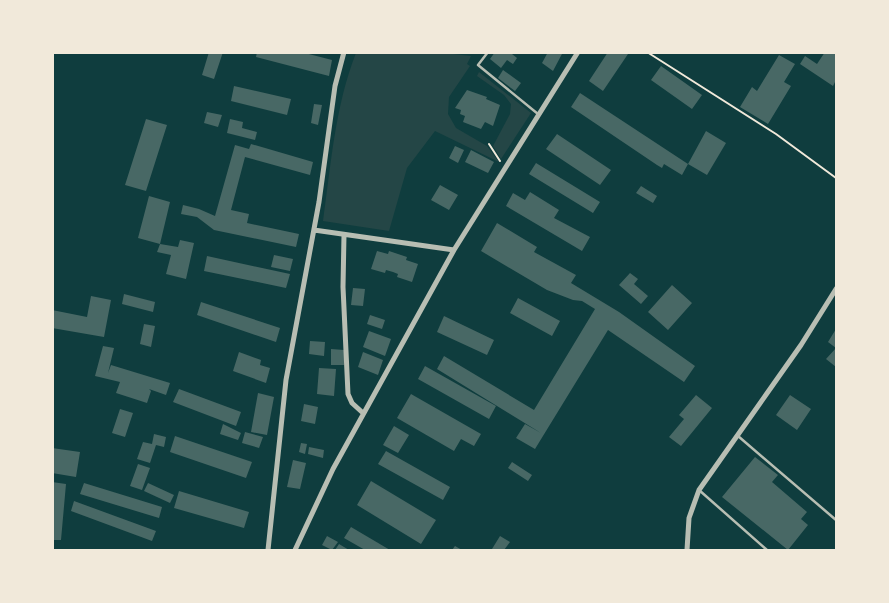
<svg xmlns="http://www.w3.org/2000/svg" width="889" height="603" font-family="Helvetica,sans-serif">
<rect width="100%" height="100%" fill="#0f3d3e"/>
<path fill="#244646" d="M436,52L471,56L467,64L470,66L449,97L448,114L456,128L487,146L499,162L435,131L407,168L389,231L323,221C331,165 335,106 356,53Z
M479,72L531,113L501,159L493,146L510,114L511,104L504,95L477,76Z"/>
<path fill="#486865" d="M209,52H223L214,79L202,75Z
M257,52H301L332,60L329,76L256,57Z
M495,52H513L512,54L517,58L513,64L507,60L501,68L490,59Z
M548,52H563L553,71L542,63Z
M608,52L628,54L603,91L589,81Z
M825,52H836V80L833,86L800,64L805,56L817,64Z
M779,55L795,64L784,82L791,86L768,124L740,107L752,87L757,91Z
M661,66L702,95L692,109L651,80Z
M503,70L521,83L515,91L498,78Z
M234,86L291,99L287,115L231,101Z
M467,90L487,97L486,99L500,105L493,126L485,122L481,129L463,122L465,116L460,114L461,110L455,108Z
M580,93L688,164L682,175L664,164L662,168L657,165L571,107Z
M314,104L322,105L318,125L311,123Z
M207,112L222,115L218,127L204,123Z
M146,119L167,125L146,191L125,185Z
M230,119L243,122L242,128L257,132L255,140L227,133Z
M706,131L726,143L707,175L688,164Z
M557,134L611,170L600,185L546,149Z
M251,144L313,162L310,175L245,157L231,210L249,214L247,223L299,234L296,247L214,230L197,217L181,214L183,205L199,209L215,216L235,145L249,149Z
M455,146L464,150L458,163L449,158Z
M471,150L494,162L488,173L465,162Z
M536,163L600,202L593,213L529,174Z
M440,185L458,195L449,210L431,200Z
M641,186L657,196L653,203L636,193Z
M530,192L559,210L554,218L590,237L582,251L506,206L513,193L525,200Z
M149,196L170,202L160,244L138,238Z
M497,223L537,247L534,252L576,275L571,283L619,312L695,366L684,382L608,330L535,449L516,438L525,424L541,433L437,369L444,356L534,410L595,309L582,301L573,300L547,290L481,251Z
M180,240L194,243L186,279L166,274L171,255L157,252L160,244L178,247Z
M377,251L388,254L389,251L407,257L406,260L418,264L412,282L397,277L398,274L393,272L386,270L385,273L371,269Z
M274,255L293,259L290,271L271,267Z
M207,256L290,274L286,288L204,271Z
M630,273L638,279L634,284L648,296L641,304L619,285Z
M672,285L692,303L668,330L648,312Z
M353,288L365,289L363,306L351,305Z
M124,294L155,302L153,312L122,304Z
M91,296L111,300L104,337L52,328V310L87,317Z
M518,298L560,321L552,336L510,313Z
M201,302L280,328L276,342L197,315Z
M370,315L385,320L382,329L367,324Z
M444,316L494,340L487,355L437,332Z
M144,324L155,326L151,347L140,344Z
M836,329V348L828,342Z
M369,331L391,339L385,356L363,347Z
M310,341L325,342L324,356L309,354Z
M103,346L114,348L108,373L111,365L170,383L166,395L149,389L151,391L147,403L116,393L120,382L95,376Z
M836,348V367L826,359Z
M331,349L344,350V365H331Z
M239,352L261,360L260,365L270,368L266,383L233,371Z
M363,352L383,360L378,375L358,367Z
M425,366L496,406L489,419L418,379Z
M319,368L336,369L334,396L317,394Z
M179,389L241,412L236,426L173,402Z
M258,393L274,397L267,435L251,432Z
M411,394L481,434L474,446L461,439L454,451L397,418Z
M696,395L712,408L681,446L669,437L684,419L679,415Z
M790,395L811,409L797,430L776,415Z
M304,404L318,407L315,424L301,421Z
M120,409L133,413L125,437L112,433Z
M223,424L241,433L238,440L220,434Z
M394,426L409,435L398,453L383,445Z
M245,432L263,437L259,448L242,443Z
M154,434L166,437L164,447L156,445L150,463L137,459L143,442L152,444Z
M175,436L252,462L246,478L170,452Z
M301,443L307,444L305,454L299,452Z
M309,447L324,450L323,458L308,454Z
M52,448L80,452L76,477L52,473Z
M386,451L450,487L443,500L378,464Z
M755,457L778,475L772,482L807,512L801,519L808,525L788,550L722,497Z
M293,460L306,463L300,489L287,487Z
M512,462L532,475L528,481L508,468Z
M138,464L150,468L142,490L130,486Z
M371,481L436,520L421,544L357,505Z
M52,482L66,484L61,540H52Z
M84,483L162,507L159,518L80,494Z
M148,483L174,495L170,503L144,491Z
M179,491L249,512L244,528L174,508Z
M74,501L156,531L152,541L71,511Z
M351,527L390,550H365L344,538Z
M327,536L338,542L332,550L322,545Z
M500,536L510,542L504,550H496L492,549Z
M339,544L349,550H335Z
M455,546L462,550H452Z"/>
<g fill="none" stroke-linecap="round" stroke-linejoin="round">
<path stroke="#f1e9da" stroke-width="2" d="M647,52L776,134L836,178
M489,144L500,161"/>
<path stroke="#b8beb3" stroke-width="2.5" d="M488,52L478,65L538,114
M738,436L836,520
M699,490L767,550"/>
<path stroke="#b8beb3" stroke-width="5" d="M314,230L454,250
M344,235L343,287L348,394L352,403L363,413
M268,550L286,380L319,202L335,86L344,52
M295,550L333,469L454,250L578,52
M687,550L689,518L699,490L801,345L836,289"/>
</g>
<rect width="889" height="603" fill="none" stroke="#f1e9da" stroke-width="108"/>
</svg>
